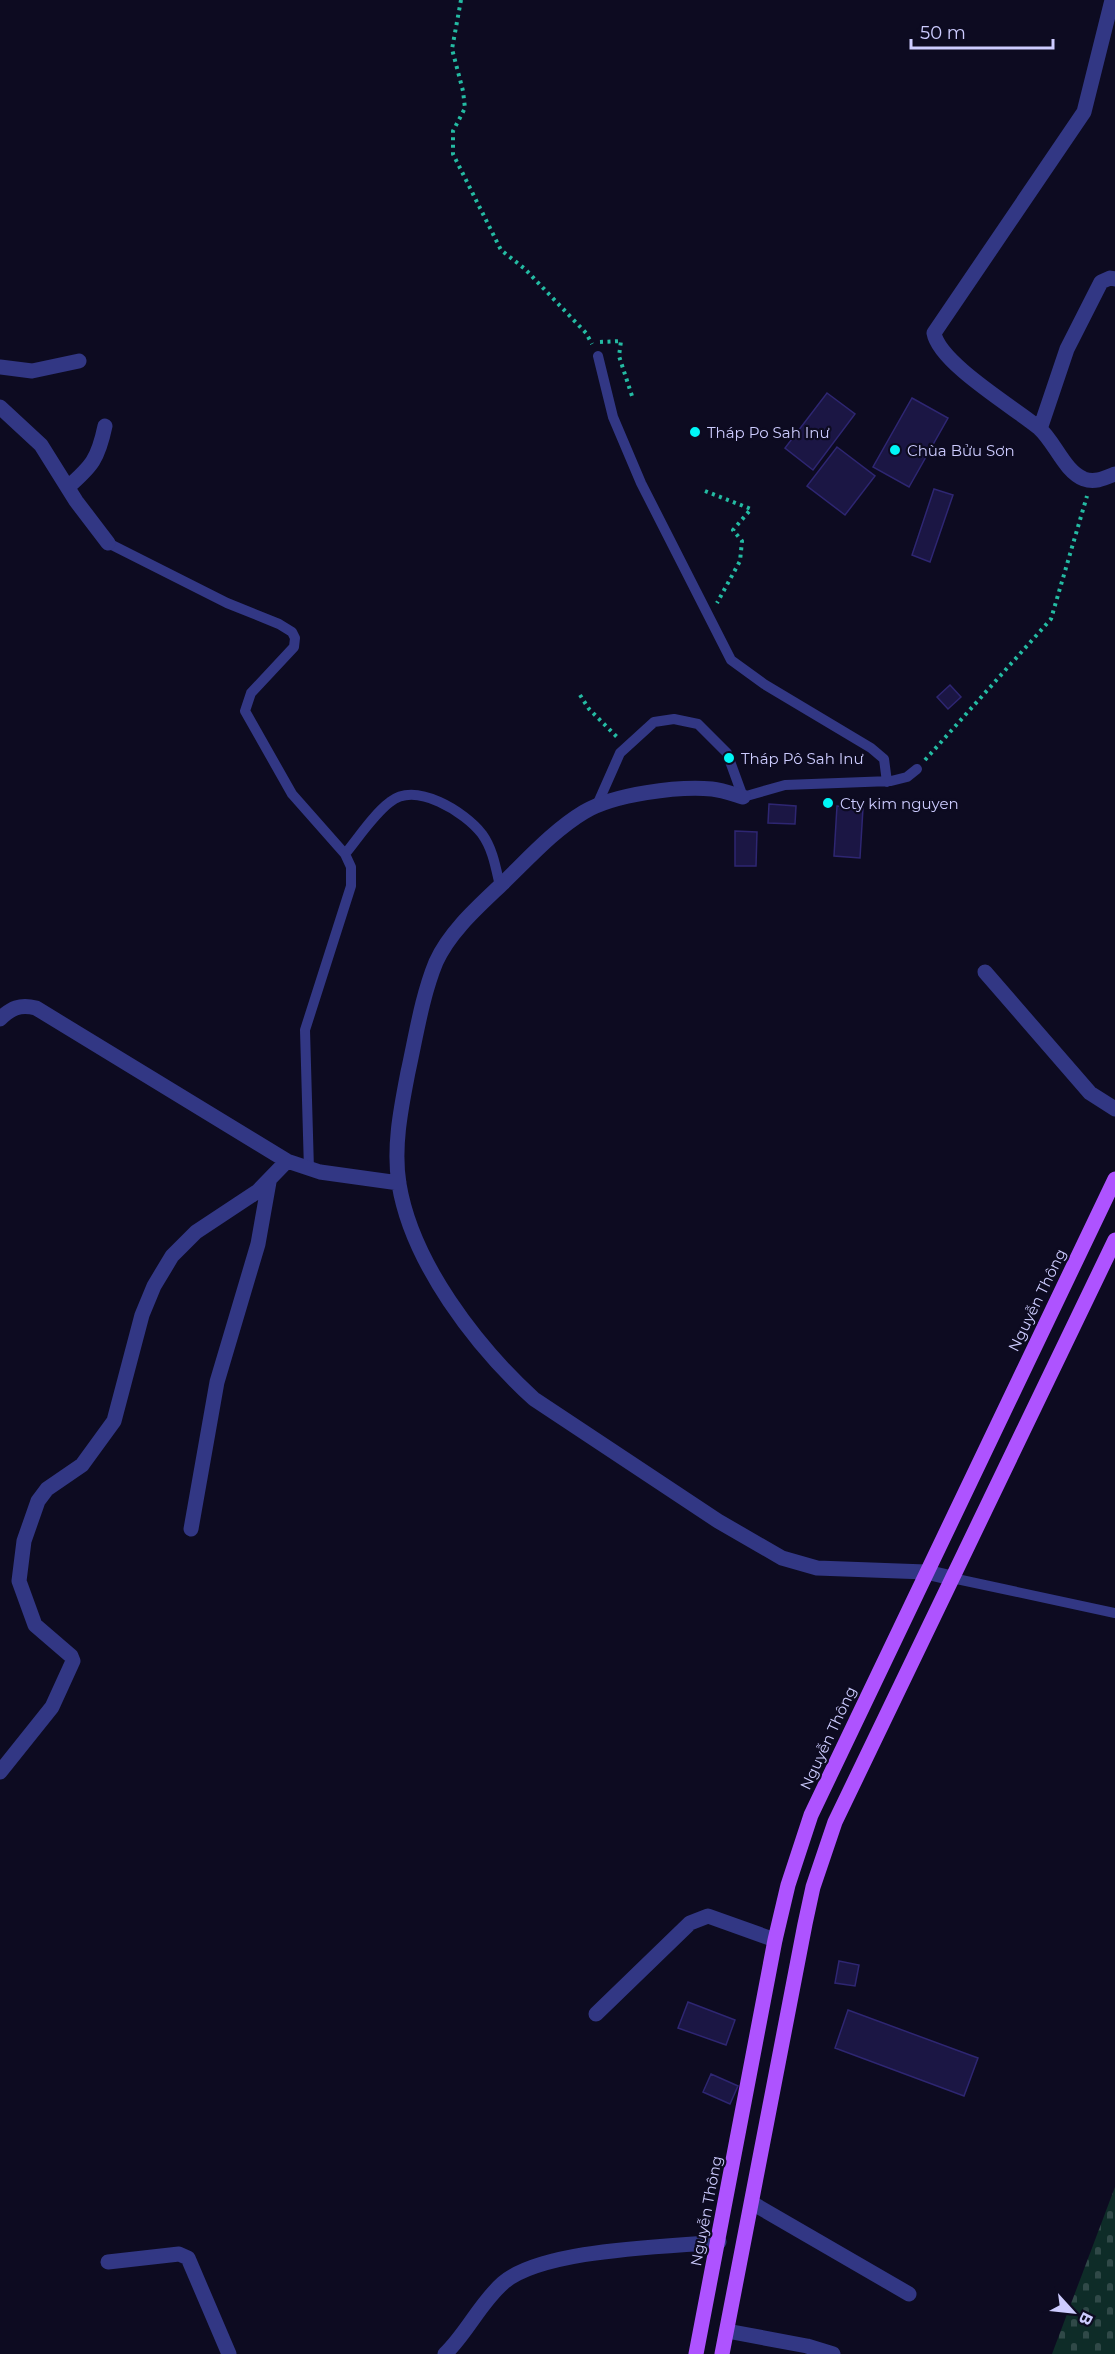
<svg xmlns="http://www.w3.org/2000/svg" width="1115" height="2354" font-family="Montserrat,sans-serif">
<defs>
<pattern id="cemetery-stones" width="16" height="16" patternUnits="userSpaceOnUse" patternTransform="scale(1.5)"><rect width="16" height="16" fill="#0e2c28"/><path d="M2 7V4a2 2 0 0 1 4 0v3zM10 15v-3a2 2 0 0 1 4 0v3z" fill="#304948"/></pattern>
</defs>
<rect width="100%" height="100%" fill="#0d0b21"/>
<path fill="url(#cemetery-stones)" d="M1115,2187V2354H1052Z"/>
<path fill="#1b1644" stroke="#2e2672" stroke-width="1.5" d="M827,393L855,414L813,470L785,448Z
M912,398L948,418L909,487L873,467Z
M837,447L875,476L845,515L807,486Z
M934,489L953,495L930,562L912,555Z
M950,685L961,697L948,709L937,697Z
M769,804L796,806L795,824L768,823Z
M837,806L863,808L860,858L834,856Z
M735,831L757,832L756,866H735Z
M839,1961L859,1965L855,1986L835,1983Z
M688,2002L735,2020L726,2045L678,2028Z
M848,2010L978,2058L964,2096L835,2048Z
M711,2074L738,2086L730,2104L703,2092Z"/>
<g fill="none" stroke-linecap="round" stroke-linejoin="round">
<path stroke="#24bba3" stroke-width="4" stroke-dasharray="3 4.5" stroke-linecap="butt" d="M461,0L452,49L463,91L465,108L453,131V154L501,250L525,269L586,333L592,344
M600,342L621,341L619,356L632,396
M705,491L751,509L733,530L742,541L740,561L717,603
M580,695L589,709L617,737
M925,760L1051,619L1087,496"/>
<path stroke="#323784" stroke-width="10" d="M598,356L613,417L641,483L731,660L764,684L871,748L884,759L887,782
M108,543L227,603L279,624L292,632L295,638L294,647L251,693L245,711L292,794L345,854L351,867V886L305,1030L309,1170
M597,805L620,753L654,722L674,719L698,724L727,753L743,797L785,785L891,781L907,777L917,769
M345,854C359,837 373,815 390,802C416,781 465,812 482,834C493,849 496,869 500,886
M952,1578L1115,1613"/>
<path stroke="#323784" stroke-width="15" d="M1112,0L1084,112L934,333C939,363 1015,408 1039,428C1055,442 1064,471 1084,479C1095,483 1105,478 1115,474
M0,367L32,371L79,361
M0,407L41,445L76,501L108,543
M1040,429L1067,349L1101,282L1110,278L1115,279
M68,487C92,466 98,459 105,426
M743,797C733,794 722,790 712,789C678,786 614,794 584,812C554,830 528,859 503,883C479,906 450,931 436,962C422,996 416,1036 408,1072C401,1108 393,1147 399,1184C412,1263 476,1346 534,1399L718,1521L782,1558L817,1568L926,1572L952,1578
M985,972L1090,1093L1115,1109
M0,1019C11,1008 20,1004 36,1008L287,1161L320,1172L399,1183
M191,1529L217,1382L258,1244L269,1182
M0,1772L52,1707L73,1661L71,1656L35,1625L19,1581L24,1541L38,1501L47,1489L82,1465L114,1421L142,1315L154,1286L172,1256L196,1232L258,1191L287,1161
M596,2014L690,1923L708,1916L775,1940
M752,2203L909,2294
M108,2262L179,2254L188,2258L229,2354
M727,2331L807,2346L833,2354
M445,2354C467,2333 480,2303 503,2283C542,2249 665,2247 719,2242"/>
<path stroke="#ae53ff" stroke-width="15" d="M696,2354L775,1940L788,1885L811,1815L1115,1179
M722,2354L805,1924L813,1887L835,1822L1115,1240"/>
</g>
<g fill="#00f6f7" stroke="#0d0b21" stroke-width="2">
<circle cx="695" cy="432" r="6"/>
<circle cx="895" cy="450" r="6"/>
<circle cx="729" cy="758" r="6"/>
<circle cx="828" cy="803" r="6"/>
</g>
<g text-anchor="middle" dominant-baseline="central" stroke-width="4.5" stroke-linejoin="round" paint-order="stroke">
<g font-size="15" fill="#cdccff" stroke="#0d0b21" text-anchor="start">
<text x="707" y="432">Tháp Po Sah Inư</text>
<text x="907" y="450">Chùa Bửu Sơn</text>
<text x="741" y="758">Tháp Pô Sah Inư</text>
<text x="840" y="803">Cty kim nguyen</text>
</g>
<g font-size="15" fill="#cdccff" stroke="#0d0b21">
<text transform="translate(1037 1300) rotate(-64)">Nguyễn Thông</text>
<text transform="translate(828 1738) rotate(-65)">Nguyễn Thông</text>
<text transform="translate(706 2211) rotate(-79)">Nguyễn Thông</text>
</g>
</g>
<g transform="translate(1073 2312) rotate(117)" stroke="#0d0b21" stroke-width="4.5" paint-order="stroke">
<path d="M0-4.5L10 22L0 15L-10 22Z" fill="#cdccff"/>
<text y="-9" font-size="16" font-weight="bold" text-anchor="middle" fill="#cdccff">B</text>
</g>
<path d="M911 39v9h142v-9" fill="none" stroke="#cdccff" stroke-width="3"/>
<text x="920" y="39" font-size="18" fill="#cdccff" stroke="#0d0b21" stroke-width="4.5" paint-order="stroke">50 m</text>
</svg>
